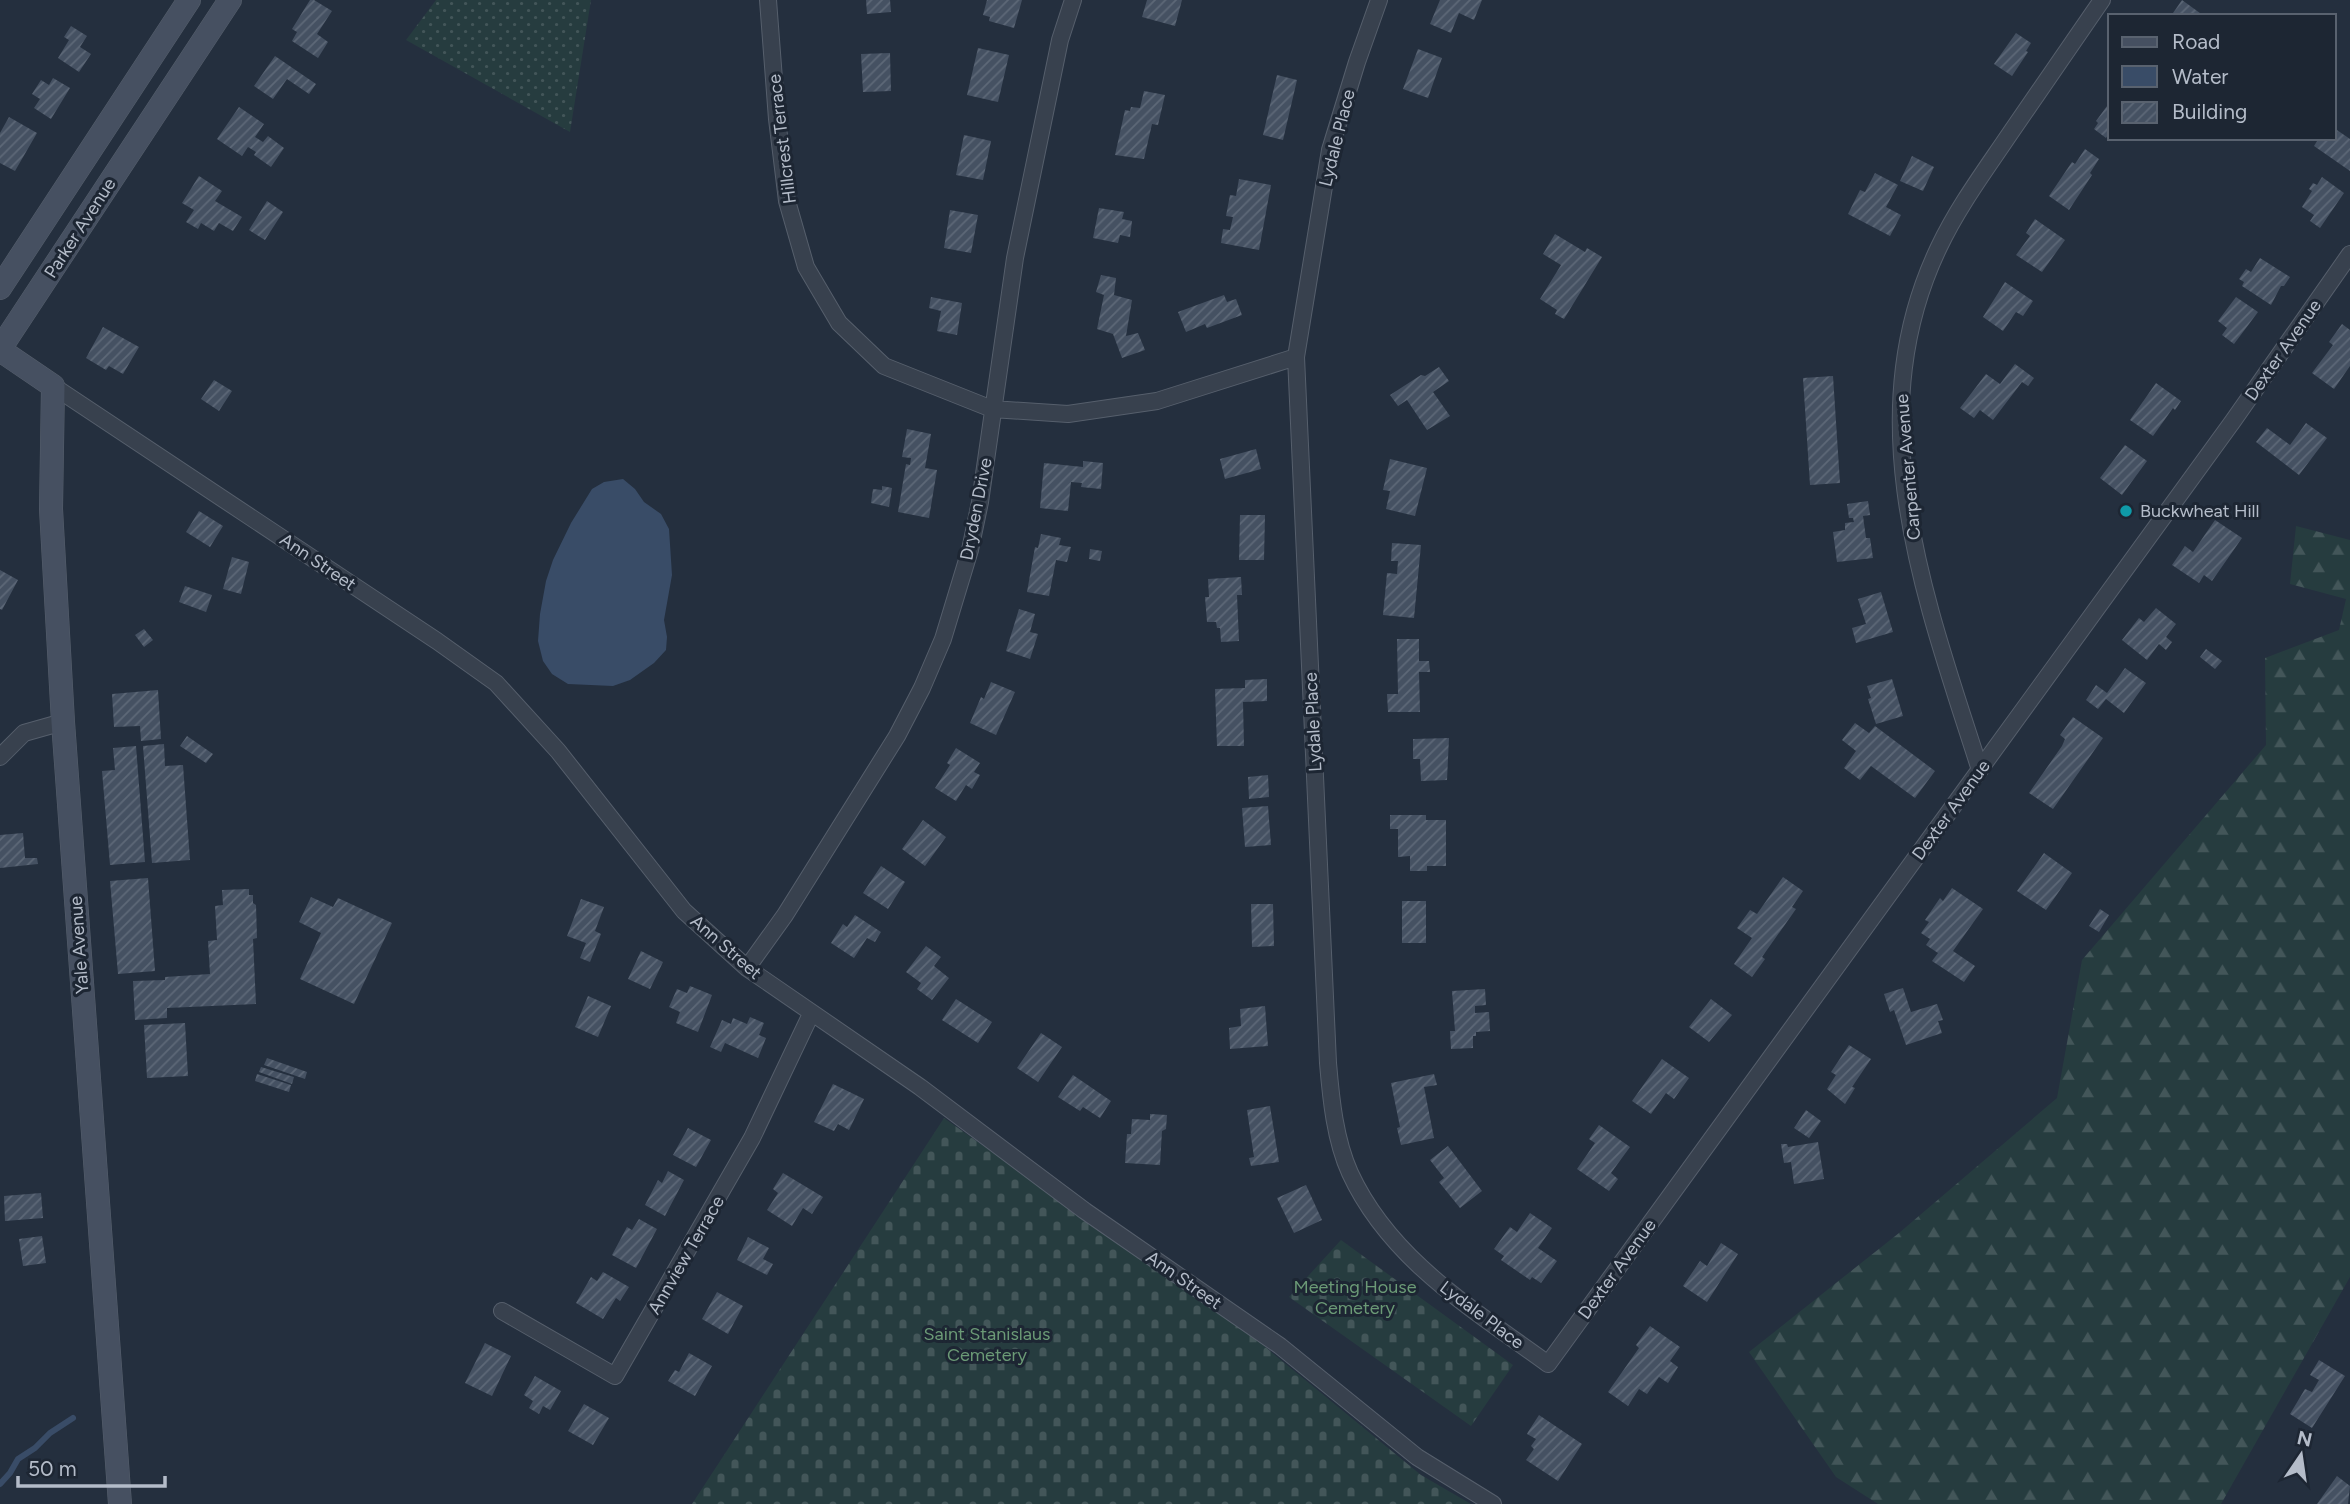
<svg xmlns="http://www.w3.org/2000/svg" width="2350" height="1504" font-family="Figtree,sans-serif">
<defs>
<pattern id="grass-dots" width="8" height="8" patternUnits="userSpaceOnUse" patternTransform="scale(1.75)"><rect width="8" height="8" fill="#263c3f"/><path d="M2 2h.1M6 6h.1" fill="none" stroke="#435659" stroke-width="1.8" stroke-linecap="round"/></pattern>
<pattern id="forest-firs" width="22" height="20" patternUnits="userSpaceOnUse" patternTransform="scale(1.75)"><rect width="22" height="20" fill="#263c3f"/><path d="M5 1l3.5 6h-7zM16 11l3.5 6h-7z" fill="#435659"/></pattern>
<pattern id="cemetery-stones" width="16" height="16" patternUnits="userSpaceOnUse" patternTransform="scale(1.75)"><rect width="16" height="16" fill="#263c3f"/><path d="M2 7V4a2 2 0 0 1 4 0v3zM10 15v-3a2 2 0 0 1 4 0v3z" fill="#435659"/></pattern>
<pattern id="building-hatch" width="6" height="6" patternUnits="userSpaceOnUse" patternTransform="scale(1.75)"><rect width="6" height="6" fill="#455162"/><path d="M-1 1l2-2M0 6l6-6M5 7l2-2" fill="none" stroke="#5d6877"/></pattern>
</defs>
<rect width="100%" height="100%" fill="#242f3e"/>
<path fill="url(#grass-dots)" d="M436,0H591L570,132L406,40Z"/>
<path fill="url(#forest-firs)" d="M2296,526L2350,540V1277L2221,1504H1878L1836,1477L1749,1352L1899,1233L2057,1098L2082,960L2266,745L2265,658L2339,630L2346,599L2290,584Z"/>
<path fill="url(#cemetery-stones)" d="M944,1118L1253,1337L1421,1475L1471,1504H692Z
M1341,1240L1513,1365L1471,1426L1289,1297Z"/>
<path fill="#394c67" d="M623,479L635,489L644,502L661,514L669,529L672,575L664,620L667,637L666,650L654,663L630,680L613,686L568,684L552,674L543,661L538,641L540,614L546,581L553,560L571,523L592,489L604,482Z"/>
<g fill="none" stroke-linecap="round" stroke-linejoin="round">
<path stroke="#394c67" stroke-width="6" d="M0,1484L10,1473L18,1459L35,1448L50,1433L73,1418"/>
</g>
<path fill="url(#building-hatch)" d="M310,0H314L332,11L317,34L328,42L318,58L292,41L297,32L292,29Z
M866,0H890L891,12L867,14Z
M987,0H1022L1014,28L989,21L990,17L983,15Z
M1147,0H1182L1175,26L1142,17Z
M1440,0H1482L1474,20L1459,13L1451,33L1430,24Z
M2182,0L2204,16H2171Z
M71,26L87,36L80,47L91,54L79,72L58,58L69,40L64,37Z
M2016,33L2031,43L2026,51L2028,52L2012,76L1994,64Z
M978,48L1009,55L998,102L967,95Z
M1418,49L1442,58L1428,98L1403,89Z
M890,53L891,91L863,92L861,54Z
M275,56L316,84L309,94L287,79L273,99L254,86Z
M1277,75L1297,80L1283,140L1263,135Z
M53,78L70,88L51,119L34,108L40,99L32,94L41,80L49,85Z
M1144,91L1165,95L1158,125L1152,124L1144,159L1115,155L1125,110L1130,111L1131,107L1140,108Z
M2110,102V132L2106,138L2094,129L2098,123L2096,121Z
M239,107L264,124L255,137L263,142L268,136L284,148L271,167L254,155L256,152L248,147L242,156L217,139Z
M9,117L37,133L15,171L0,163V133Z
M2334,128L2350,139V171L2314,146L2319,138H2334Z
M964,135L991,141L983,180L956,175Z
M2085,149L2099,159L2090,173L2092,175L2069,210L2049,196L2072,162L2075,164Z
M1912,156L1934,167L1923,191L1900,181Z
M1875,173L1898,185L1886,207L1901,215L1890,236L1848,214L1860,190L1865,192Z
M199,176L222,191L215,201L242,217L233,231L219,223L214,231L201,223L198,229L186,222L194,210L182,203Z
M2322,177L2344,193L2320,228L2310,221L2314,215L2302,207L2312,191L2309,189L2313,183L2317,185Z
M1239,179L1271,185L1259,250L1221,243L1223,229L1230,230L1233,217L1226,216L1230,195L1236,196Z
M267,201L283,212L265,240L249,230Z
M1099,208L1124,212L1122,219L1132,221L1130,237L1120,235L1118,243L1093,238Z
M950,210L978,215L971,253L944,248Z
M2035,219L2065,240L2042,272L2016,255L2030,236L2026,233Z
M1555,234L1585,252L1587,248L1602,257L1564,319L1555,314L1557,310L1540,299L1561,265L1543,254Z
M2260,258L2290,277L2284,286H2281L2271,305L2242,286L2244,282L2239,279L2246,269L2251,272Z
M1101,275L1116,278L1114,295L1132,300L1126,336L1138,333L1145,350L1122,358L1113,334L1097,329L1104,295L1096,292Z
M2005,282L2033,301L2023,316L2016,312L2003,331L1983,317Z
M1224,295L1227,302L1236,299L1242,315L1207,328L1205,324L1186,332L1178,312Z
M931,297L962,303L957,335L937,331L941,311L929,308Z
M2236,297L2258,312L2234,344L2222,335L2227,328L2218,321Z
M2342,324L2350,330V366L2334,389L2312,373L2333,345L2329,342Z
M103,327L139,347L123,374L109,366L106,370L86,358Z
M2015,364L2034,378L2028,386L2022,382L1993,420L1980,410L1974,418L1960,408L1986,374L2000,384Z
M1439,367L1449,381L1433,392L1450,416L1427,430L1407,400L1398,406L1390,395L1421,375L1425,376Z
M1833,376L1840,483L1810,485L1803,378Z
M214,380L232,391L219,411L201,399Z
M2156,383L2181,401L2175,410L2173,408L2153,436L2130,420Z
M2306,423L2327,438L2299,475L2256,442L2267,428L2290,445Z
M907,429L931,434L925,468L937,470L929,518L898,512L906,464L910,465L911,458L902,457Z
M2125,445L2147,461L2122,495L2100,478Z
M1256,449L1261,469L1225,479L1220,459Z
M1390,459L1427,468L1415,516L1386,509L1390,491L1383,490Z
M1083,461L1103,463L1101,489L1081,487L1082,483L1071,482L1068,511L1040,508L1044,463L1083,467Z
M882,486L892,488L889,507L871,503L873,489L882,490Z
M1868,501L1870,515L1863,516L1866,538H1870L1873,558L1837,562L1833,532L1845,530V523L1854,522L1853,518H1849L1847,504Z
M199,511L223,526L210,547L186,532Z
M1240,515H1265L1264,560H1239Z
M2215,520L2242,538L2212,581L2204,575L2199,583L2172,565L2185,546L2193,552Z
M1041,534L1061,538L1059,545L1071,547L1067,562L1056,560L1049,596L1027,592L1035,547L1038,548Z
M1392,543L1421,545L1414,618L1383,615L1387,573L1397,574L1398,561H1391Z
M1090,549L1102,551L1100,561L1089,559Z
M232,557L249,562L241,594L223,589Z
M0,570L18,580L2,610L0,609Z
M1241,577L1242,595H1237L1239,641L1221,642L1220,628H1217L1216,622H1207L1205,597H1209L1208,579Z
M185,586L212,595L206,612L179,602Z
M1881,592L1893,632L1856,643L1852,628L1866,624L1858,599Z
M2156,608L2176,624L2166,637L2172,642L2166,650L2159,644L2147,660L2122,640L2139,618L2144,622Z
M1019,609L1035,614L1030,632L1038,634L1030,659L1006,651Z
M144,629L153,640L144,647L135,635Z
M1397,639H1419V661H1429L1430,672H1419L1420,712H1388L1387,694H1398Z
M2206,649L2222,661L2215,669L2200,657Z
M2125,668L2146,683L2124,713L2106,699L2098,709L2086,700L2096,685L2107,693Z
M1267,679V701L1243,702L1244,746H1217L1215,689L1245,688V680Z
M1892,679L1903,716L1876,724L1868,699L1871,698L1867,686Z
M991,682L1015,692L996,735L970,723L981,697L984,699Z
M158,690L161,739L141,741L140,726L114,727L112,694Z
M2073,717L2103,738L2053,809L2029,793L2062,746L2065,739L2060,735Z
M1855,723L1869,733L1875,726L1935,771L1915,798L1871,766L1860,780L1844,768L1856,751L1842,740Z
M187,736L213,754L206,763L180,746Z
M1449,738L1447,780L1421,781L1420,759H1413V739Z
M164,744L165,766L183,765L190,860L152,863L143,746Z
M136,746L145,862L110,865L102,771L115,770L113,748Z
M956,748L980,763L974,772L980,775L972,789L966,785L956,801L935,788L950,765L947,763Z
M1268,775L1269,797L1249,799L1248,777Z
M1268,806L1271,845L1245,847L1242,808Z
M1390,815H1426V820H1446V866H1427V871H1410V856L1398,857V829H1390Z
M923,820L946,837L925,866L902,849Z
M23,833L25,858H37L38,864L0,868V835Z
M2044,853L2072,873L2046,910L2017,891Z
M881,866L905,882L888,909L863,893Z
M1783,877L1803,891L1792,907L1796,909L1762,957L1765,959L1752,977L1734,964L1752,938L1737,928L1750,910L1757,914Z
M148,878L155,971L118,974L110,881Z
M1952,888L1983,909L1953,951L1975,966L1964,982L1932,961L1938,953L1926,945L1930,939L1921,933L1929,922L1925,920L1940,898L1943,901Z
M249,889V895H253V903L256,905L257,938L253,939L256,1004L167,1008V1018L135,1020L133,981L165,980V977L210,974L208,941L217,940L215,906L223,905L222,890Z
M311,897L333,907L338,898L392,923L354,1004L300,979L321,933L299,922Z
M581,899L604,907L595,931L601,934L590,962L580,958L586,943L567,936Z
M1402,901H1426V943H1402Z
M1251,904H1273L1274,946L1252,947Z
M2100,909L2109,915L2099,932L2089,926Z
M855,915L881,932L875,942L867,938L854,958L831,943L843,924L847,927Z
M926,946L941,957L934,966L949,978L932,1000L917,989L921,983L906,972Z
M641,951L663,962L650,989L628,979Z
M690,986L712,995L698,1032L676,1023L680,1012L669,1007L677,989L687,993Z
M1903,988L1911,1012L1937,1004L1943,1020L1938,1021L1942,1033L1906,1045L1894,1010L1890,1012L1884,994Z
M1485,989L1486,1005L1475,1006V1013L1489,1012L1490,1031L1476,1032V1036H1473V1048L1451,1049L1450,1031H1455L1452,991Z
M588,996L611,1006L598,1037L575,1027Z
M956,999L992,1022L978,1043L942,1020Z
M1711,999L1732,1015L1709,1042L1689,1027Z
M1265,1006L1268,1046L1230,1049L1229,1028L1241,1026L1240,1009Z
M750,1017L764,1023L759,1035L766,1038L758,1058L725,1043L721,1052L710,1047L722,1020L731,1024L733,1018L747,1024Z
M185,1023L188,1076L147,1078L144,1025Z
M1041,1033L1062,1047L1038,1082L1017,1068Z
M1849,1045L1871,1059L1852,1087L1855,1088L1845,1104L1827,1089L1836,1075L1831,1072Z
M267,1058L307,1072L305,1079L264,1065Z
M1662,1059L1689,1078L1674,1099L1666,1093L1651,1114L1632,1101Z
M261,1067L294,1077L292,1084L259,1072Z
M257,1074L291,1085L289,1092L255,1081Z
M1434,1074L1437,1085L1424,1087L1434,1138L1401,1145L1397,1128L1400,1127L1391,1083Z
M1073,1075L1111,1101L1100,1118L1083,1107L1080,1111L1058,1097Z
M833,1084L864,1099L849,1130L838,1124L834,1131L814,1122Z
M1270,1106L1279,1162L1251,1166L1249,1158L1254,1157L1247,1110Z
M1806,1110L1821,1121L1809,1138L1794,1128Z
M1150,1114L1167,1115L1166,1129L1162,1131L1160,1165L1125,1163L1127,1134H1131L1132,1119L1150,1120Z
M1599,1125L1630,1147L1611,1173L1618,1179L1609,1191L1577,1169L1595,1143L1589,1139Z
M688,1128L711,1140L696,1167L673,1155Z
M1818,1142L1824,1179L1794,1184L1791,1162L1784,1163L1781,1144H1787L1788,1147Z
M1448,1146L1482,1191L1460,1208L1439,1182L1444,1178L1430,1160Z
M668,1171L684,1180L665,1216L645,1205L658,1180L662,1183Z
M783,1173L823,1197L812,1214L803,1208L792,1226L767,1210L778,1193L773,1189Z
M1306,1185L1322,1220L1294,1233L1277,1198Z
M41,1193L43,1218L5,1221L4,1196Z
M1530,1213L1552,1228L1538,1248L1557,1261L1541,1283L1532,1277L1530,1280L1501,1260L1504,1256L1494,1249L1510,1227L1517,1232Z
M639,1219L657,1229L636,1268L612,1255L627,1227L632,1230Z
M42,1236L46,1263L23,1266L19,1239Z
M748,1237L769,1248L763,1259L773,1264L767,1275L737,1260Z
M1721,1243L1738,1254L1707,1302L1683,1286L1700,1261L1707,1266Z
M603,1272L629,1287L620,1301L616,1298L603,1319L576,1303L591,1277L597,1281Z
M717,1292L743,1306L728,1334L702,1319Z
M1650,1326L1680,1347L1670,1361L1678,1367L1668,1383L1659,1377L1647,1394L1639,1389L1628,1406L1608,1392L1639,1348L1636,1345Z
M485,1343L511,1356L492,1396L465,1383Z
M689,1353L712,1366L695,1396L668,1381L675,1370L679,1372Z
M2319,1360L2345,1376L2312,1428L2290,1414L2305,1389L2312,1392L2319,1380L2310,1375Z
M535,1376L561,1391L550,1410L543,1406L539,1414L529,1408L533,1401L524,1395Z
M584,1404L609,1418L593,1445L568,1431Z
M1539,1415L1582,1444L1558,1481L1526,1460L1534,1449L1531,1446L1536,1439L1527,1434L1528,1432Z
M2337,1476L2350,1486L2348,1504H2317Z"/>
<g fill="none" stroke-linecap="round" stroke-linejoin="round">
<g stroke="#565f6c" stroke-width="18">
<path id="street" d="M768,0L777,119L787,201L806,267L839,323L884,366L992,409L1068,414L1157,401L1296,357
M1379,0L1357,62L1330,150L1296,357L1328,1063C1331,1099 1335,1140 1350,1173C1390,1260 1474,1310 1548,1364L2233,421L2350,254
M53,386L437,641L496,683L558,751L684,911L747,968L920,1087L1085,1211L1280,1346L1417,1457L1493,1504
M0,757L24,733L63,722
M1980,770C1926,601 1856,420 1939,247C1958,207 1984,172 2009,135C2040,90 2071,45 2102,0
M747,968L785,915L897,736L922,688L943,639L970,550L980,502L1015,258L1060,40L1073,0
M502,1311L615,1376L752,1138L811,1014"/>
</g>
<g stroke="#565f6c" stroke-width="24">
<path id="secondary" d="M0,288L189,0
M0,349L230,0
M0,350L53,386L51,509L63,722L120,1504"/>
</g>
<use href="#street" stroke="#38414e" stroke-width="16"/>
<use href="#secondary" stroke="#465061" stroke-width="23"/>
</g>
<circle fill="#0f9aa8" stroke="#1d2633" stroke-width="2.5" cx="2126" cy="511" r="7"/>
<g text-anchor="middle" dominant-baseline="central" stroke-width="6" stroke-linejoin="round" paint-order="stroke">
<g font-size="18" fill="#b4bcc9" stroke="#1d2633">
<text transform="translate(1337 138) rotate(-76)">Lydale Place</text>
<text transform="translate(782 139) rotate(-97)">Hillcrest Terrace</text>
<text transform="translate(80 228) rotate(-57)">Parker Avenue</text>
<text transform="translate(2283 350) rotate(-55)">Dexter Avenue</text>
<text transform="translate(1908 467) rotate(-95)">Carpenter Avenue</text>
<text transform="translate(976 509) rotate(-79)">Dryden Drive</text>
<text transform="translate(318 562) rotate(34)">Ann Street</text>
<text transform="translate(1313 722) rotate(-93)">Lydale Place</text>
<text transform="translate(1951 810) rotate(-54)">Dexter Avenue</text>
<text transform="translate(79 945) rotate(-94)">Yale Avenue</text>
<text transform="translate(726 947) rotate(41)">Ann Street</text>
<text transform="translate(686 1255) rotate(-60)">Annview Terrace</text>
<text transform="translate(1617 1269) rotate(-54)">Dexter Avenue</text>
<text transform="translate(1184 1280) rotate(35)">Ann Street</text>
<text transform="translate(1482 1315) rotate(37)">Lydale Place</text>
</g>
<g font-size="18" fill="#b4bcc9" stroke="#1d2633" text-anchor="start">
<text x="2140" y="511">Buckwheat Hill</text>
</g>
<g font-size="18" fill="#6b9a76" stroke="#1d2633">
<text x="1355" y="1287">Meeting House<tspan x="1355" dy="21">Cemetery</tspan></text>
<text x="987" y="1334">Saint Stanislaus<tspan x="987" dy="21">Cemetery</tspan></text>
</g>
</g>
<rect x="2108" y="14" width="228" height="126" fill="#1d2633" stroke="#59626f" stroke-width="2"/>
<rect x="2122" y="37" width="35" height="10" fill="#465061" stroke="#59626f" stroke-width="2"/>
<text x="2172" y="49" font-size="21" fill="#b4bcc9">Road</text>
<rect x="2122" y="66" width="35" height="21" fill="#394c67" stroke="#59626f" stroke-width="2"/>
<text x="2172" y="84" font-size="21" fill="#b4bcc9">Water</text>
<rect x="2122" y="102" width="35" height="21" fill="url(#building-hatch)" stroke="#59626f" stroke-width="2"/>
<text x="2172" y="119" font-size="21" fill="#b4bcc9">Building</text>
<g transform="translate(2301 1455) rotate(13)" stroke="#1d2633" stroke-width="5" paint-order="stroke">
<path d="M0-5L12 26L0 18L-12 26Z" fill="#b4bcc9"/>
<text y="-10" font-size="19" font-weight="bold" text-anchor="middle" fill="#b4bcc9">N</text>
</g>
<path d="M18 1476v10h147v-10" fill="none" stroke="#b4bcc9" stroke-width="3.5"/>
<text x="28" y="1476" font-size="21" fill="#b4bcc9" stroke="#1d2633" stroke-width="5" paint-order="stroke">50 m</text>
</svg>
